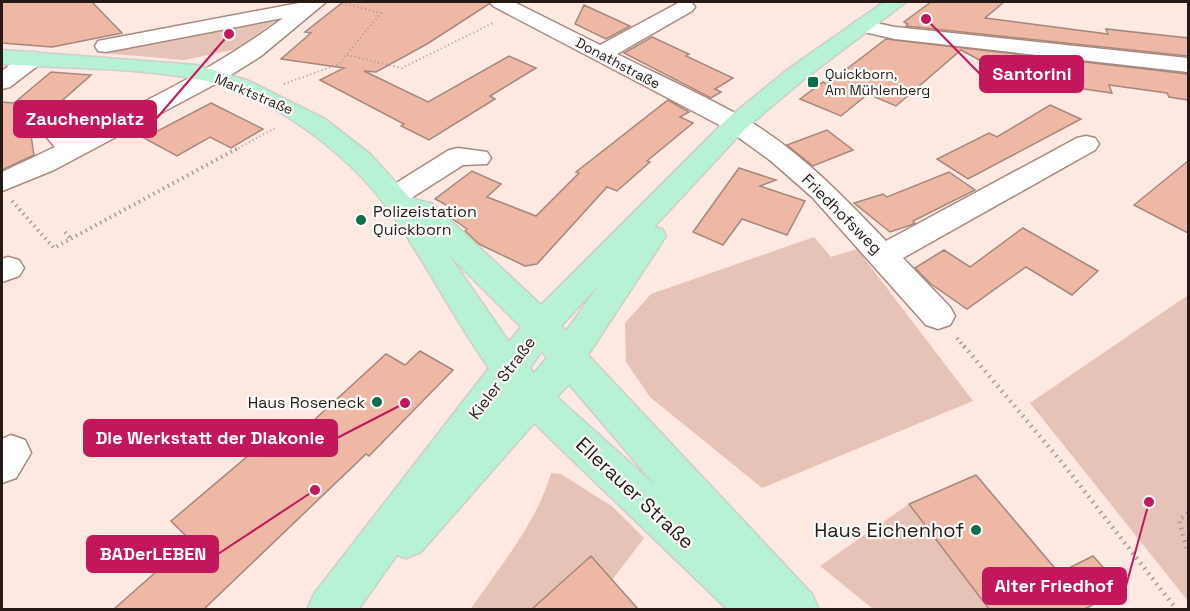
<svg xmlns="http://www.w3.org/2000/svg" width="1190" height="611" font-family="'Space Grotesk',sans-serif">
<rect width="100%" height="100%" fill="#fde8e2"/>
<path fill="#e7c3b7" d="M278,19L237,49L184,60L103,53Z
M814,237L831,257L857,249L973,401L762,488L650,397L626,362L625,323L651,294Z
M1188,295V601L1030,403Z
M551,473L561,474L613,507L644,538L612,580L591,557L532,609L470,610C499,567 537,523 551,473Z
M909,504L989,609H873L820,566Z"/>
<path fill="#eeb8a5" stroke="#a6877d" stroke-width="1.5" d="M2,2H92L122,33L52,47L2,43Z
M343,2H488L489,4L427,44L376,72L364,71L428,102L509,56L536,68L490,96L495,99L429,140L401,126L404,124L320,80L344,68L281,59L311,33L305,32Z
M931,2H1004L985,18L1108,34L1106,29L1188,38V56L906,26L908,24L904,22Z
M584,5L630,26L606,39L575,24Z
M652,37L689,54L686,56L733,78L715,89L721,92L711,98L624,53Z
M886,39L1188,74V100L1169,97L1167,93L1109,85L1112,93L1014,79L961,50L896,106L868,94L841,116L800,99L823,82L827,84Z
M51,72L91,75L30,129L34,155L2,170V102L14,103Z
M668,100L689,112L680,117L693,123L647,161L650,162L617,191L607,187L537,264L525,266L479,244L465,231L467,229L450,217L459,212L435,199L472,171L501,184L487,197L536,216L579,173L576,172Z
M211,103L263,129L231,148L210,137L177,156L144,138Z
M1050,105L1081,119L968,179L937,159L989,133L997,137Z
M827,130L853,150L813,166L787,145Z
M1188,161V233L1134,205Z
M739,168L776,180L760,186L805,201L787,235L742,219L723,245L693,232Z
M949,172L975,190L913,221L915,223L911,225L890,232L854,203L883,194L887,197Z
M1023,228L1098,271L1072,295L1026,267L967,309L931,284L915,268L944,250L970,267Z
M420,351L453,370L369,456L366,454L204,609H114L191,541L171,521L276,432L289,443L386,354L405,365Z
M976,475L1059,573L1093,556L1123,589L1085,609H989L909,504Z
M591,556L638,609H532Z"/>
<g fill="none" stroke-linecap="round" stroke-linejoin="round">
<g stroke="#a8897f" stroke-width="3">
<path id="minor" d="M304,2H326L261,56L221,81L54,170L2,191V172L55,147L44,134L48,129C60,125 66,128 74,137C146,101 218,67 283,18L106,52L98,51L95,46L98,41Z
M490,2H514L600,45L678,3H692L695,7L692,11L617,54C659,75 703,95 744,118C799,150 843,196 886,241L1077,138L1086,136L1095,138L1099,144L1095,150L903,258L950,307L955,316L950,325L938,329L926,325L812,197L771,161L727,129L493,6Z
M862,20L895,27L1188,58V72L895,39L855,30L852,26L855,22Z
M32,52L40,54L43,59L40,64L10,87L2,89V71L24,54Z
M458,148L487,152L491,158L487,164L463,165L405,202L395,205L385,202L381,196L385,190L449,150Z
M8,257L19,260L24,268L19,276L2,282V259Z
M11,435L25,440L31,453L16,478L2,483V439Z"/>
</g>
<g stroke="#cfcdcc" stroke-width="3">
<path id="major" d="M884,2H906L803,80L745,129L654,227L662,229L666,236L588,355L812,594L819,610H728L534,423L421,552L406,558L397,555L358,610H307L314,594L489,368C452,316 424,258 386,206C347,153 268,93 202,80C136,67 68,69 2,64V50L196,65L249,81L325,119L370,154L410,198L433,204L541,305L727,119L787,70ZM449,255L521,327L509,342ZM599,285L566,331L561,326ZM542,351L547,358L534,373L530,368ZM569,384L655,485L557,397Z"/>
</g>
<path stroke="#ab9994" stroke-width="2" stroke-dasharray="1 3" stroke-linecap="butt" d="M347,55L402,68L493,23
M284,84L339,64L381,13L341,3
M235,150L277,127"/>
<path stroke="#ab9994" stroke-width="4" stroke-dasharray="1.5 4" stroke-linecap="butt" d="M12,201L54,248L238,148
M65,232L71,239
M957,338L965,348"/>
<path stroke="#ab9994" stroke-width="4.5" stroke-dasharray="1.5 5" stroke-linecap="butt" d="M964,346L1064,465L1177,610
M1188,513L1179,520L1188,553"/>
<use href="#minor" fill="#fff" fill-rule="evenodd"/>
<use href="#major" fill="#b6f2d3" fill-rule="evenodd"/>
</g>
<g fill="#097149" stroke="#fbfbfb" stroke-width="2">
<rect x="807" y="76" width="12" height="12" rx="3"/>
<circle cx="361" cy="220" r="6"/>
<circle cx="377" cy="402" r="6"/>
<circle cx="976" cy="530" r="6"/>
</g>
<g text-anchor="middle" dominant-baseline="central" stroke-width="4.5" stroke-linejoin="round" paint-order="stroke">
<g font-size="14" fill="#261a16" stroke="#fbfbfb">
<text transform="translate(618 63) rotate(28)">Donathstraße</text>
<text transform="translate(254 94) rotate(23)">Marktstraße</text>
</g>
<g font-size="14" fill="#261a16" stroke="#fbfbfb" text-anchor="start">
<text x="825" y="74">Quickborn,<tspan x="825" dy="16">Am Mühlenberg</tspan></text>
</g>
<g font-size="16" fill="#261a16" stroke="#fbfbfb" text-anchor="start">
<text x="373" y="211">Polizeistation<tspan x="373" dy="18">Quickborn</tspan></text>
<text x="365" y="402" text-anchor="end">Haus Roseneck</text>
</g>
<g font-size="16" fill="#261a16" stroke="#fbfbfb">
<text transform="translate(842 214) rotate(45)">Friedhofsweg</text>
<text transform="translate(502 378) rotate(-53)">Kieler Straße</text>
</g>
<g font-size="20" fill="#261a16" stroke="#fbfbfb">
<text transform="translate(635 493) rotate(43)">Ellerauer Straße</text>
</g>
<g font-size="20" fill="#261a16" stroke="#fbfbfb" text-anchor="end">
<text x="964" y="530">Haus Eichenhof</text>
</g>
</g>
<path fill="none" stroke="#c2185b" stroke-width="2" d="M926 19L980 74M229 34L156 119M405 403L337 438M315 490L218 554M1149 502L1126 586"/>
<g fill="#c2185b" stroke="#fbfbfb" stroke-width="2">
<circle cx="926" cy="19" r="6"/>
<circle cx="229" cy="34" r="6"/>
<circle cx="405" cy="403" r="6"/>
<circle cx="315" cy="490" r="6"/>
<circle cx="1149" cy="502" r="6"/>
</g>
<g fill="#c2185b" stroke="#c2185b" stroke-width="2">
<rect x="980" y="56" width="103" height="36" rx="6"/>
<rect x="14" y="101" width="142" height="36" rx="6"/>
<rect x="84" y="420" width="253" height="36" rx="6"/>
<rect x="87" y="536" width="131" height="36" rx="6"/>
<rect x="983" y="568" width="143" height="36" rx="6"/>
</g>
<g font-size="18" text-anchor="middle" font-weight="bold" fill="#fff">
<text x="1032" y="80">Santorini</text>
<text x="85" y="125">Zauchenplatz</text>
<text x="210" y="444">Die Werkstatt der Diakonie</text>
<text x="153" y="560">BADerLEBEN</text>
<text x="1054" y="592">Alter Friedhof</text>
</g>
<rect width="1190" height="611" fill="none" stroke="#261a16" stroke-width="6"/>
</svg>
